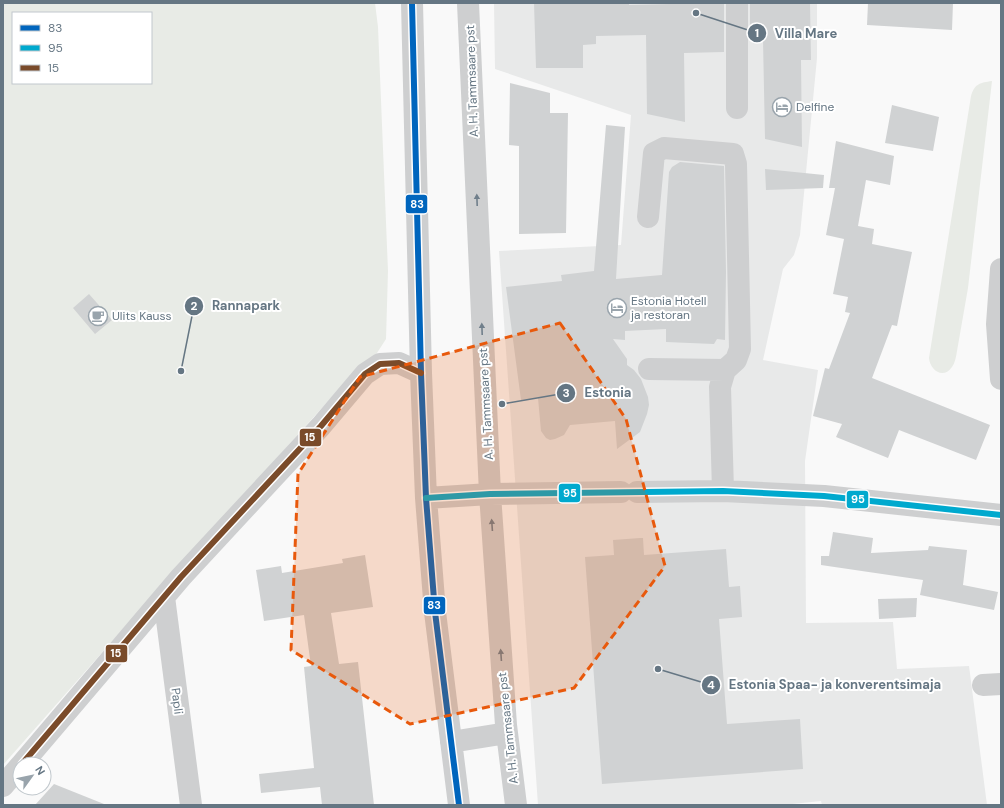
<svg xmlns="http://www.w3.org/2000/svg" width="1004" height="808" font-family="'DM Sans',sans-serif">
<rect width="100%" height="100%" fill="#f9f9f9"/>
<path fill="#e8e9e9" d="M494,3H817V58L800,235L794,255L783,269L763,360L818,370L805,461L806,623L893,622L897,669L969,666L987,805H822L821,801L783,805H538L499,251L621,245L631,115L495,69Z"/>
<path fill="#e8ebe6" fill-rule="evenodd" d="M3,3H375L378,27L388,271L386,339L377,353L339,389L121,631L3,765ZM13,13H151V83H13Z
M992,81L968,288L957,351C956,357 955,363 952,367C943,380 930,370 929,358L971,96C975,83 980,83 992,81Z"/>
<path fill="#d0d2d3" d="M534,3H629V5L669,4V3H724V52L684,53L685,122L647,114L646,35L596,36V44L583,45V68H536Z
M750,3H810L811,60H801L802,147L765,139L763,40H750Z
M868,3H953L952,30L867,25Z
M510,83L550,93V113H568L566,233L519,234V146L509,145Z
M892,105L939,117L933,151L885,143Z
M606,125L625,127L616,279L662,275L669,172L672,167L680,162L724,166L726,272L725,340L717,339L714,344L666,342V329L625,331V340L613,339L627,359V365L634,370L641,379L648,397L649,405L647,414L640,432L617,449L615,421L570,425L564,435L555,439L550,440L546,438L541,431L538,398L521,400L506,287L562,281L561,275L594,271Z
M836,141L894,156L890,185L866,180L858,226L874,229L872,244L912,252L897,326L892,325L872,378L990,425L976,460L899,430L888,458L836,437L842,424L813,416L825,368L829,369L850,313L845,312L848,297L833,294L844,239L826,235L835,188H829Z
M765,169L824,175L823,188L766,190Z
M89,294L112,320L95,334L73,308Z
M833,532L873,538L871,553L928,550L929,546L967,550L963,585L998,592L994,610L920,595L923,580L821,565V556H829Z
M640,538H643L644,555L726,549L729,587L740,586L742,617L719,619L727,724L800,719L803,769L602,784L585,557L614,555L613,540Z
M365,555L373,607L331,613L339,664L358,662L374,805H322L320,787L261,793L259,774L314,768L304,667L311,666L304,615L264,621L256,570L281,566L282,573L343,563L342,559Z
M917,598L916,617L879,619L878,599Z
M54,784L104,804V805H35Z"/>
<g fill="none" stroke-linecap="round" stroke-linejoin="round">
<path stroke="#cecfd0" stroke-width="22" d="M412,3L421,373L426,498L435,612L459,805
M468,3L490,494L506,725L516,805
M737,3V108
M648,217L654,153L664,148L733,154L736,164L740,349L736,360L725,370L720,387L723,491
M1001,269L997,324L1001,379
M649,369L725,370
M637,492L723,491L824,496L1001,515
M426,498L490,494L621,492
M164,597L191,805
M983,685L1001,684
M451,742L507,733
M22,764L181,577L321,426L365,374L380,364L399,363L421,373
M3,786L20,766"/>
<g stroke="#fff" stroke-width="9">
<path id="bus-1" d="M412,3L421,373L426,498L435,612L459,805"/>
</g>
<g stroke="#fff" stroke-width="9">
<path id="bus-2" d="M426,498L490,494L723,491L824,496L1001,515"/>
</g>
<g stroke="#fff" stroke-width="9">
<path id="bus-3" d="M22,764L181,577L321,426L365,374L380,364L399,363L421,373"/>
</g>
<use href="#bus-1" stroke="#0065bd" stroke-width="6"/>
<use href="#bus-2" stroke="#00a9ce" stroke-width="6"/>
<use href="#bus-3" stroke="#7a4b2a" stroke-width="6"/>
</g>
<defs><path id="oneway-solid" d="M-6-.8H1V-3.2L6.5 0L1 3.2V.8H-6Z"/></defs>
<g fill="#707f8b">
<use href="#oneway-solid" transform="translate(477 200) rotate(-92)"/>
<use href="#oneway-solid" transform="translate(482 329) rotate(-92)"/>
<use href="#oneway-solid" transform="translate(492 525) rotate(-94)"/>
<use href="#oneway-solid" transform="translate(501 655) rotate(-94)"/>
</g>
<path fill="#e8590c" fill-opacity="0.2" stroke="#e8590c" stroke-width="3" stroke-dasharray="8 5" stroke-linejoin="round" d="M560,323L626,419L665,566L574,688L410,724L291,650L298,474L360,377Z"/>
<defs>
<g id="hotel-ring" transform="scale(1)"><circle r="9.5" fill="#fff" stroke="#99a4ac" stroke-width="1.5"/><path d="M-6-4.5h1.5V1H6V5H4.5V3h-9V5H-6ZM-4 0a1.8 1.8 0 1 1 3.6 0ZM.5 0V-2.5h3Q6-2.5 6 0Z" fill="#99a4ac"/></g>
<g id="cafe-ring" transform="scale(1)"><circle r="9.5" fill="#fff" stroke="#99a4ac" stroke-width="1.5"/><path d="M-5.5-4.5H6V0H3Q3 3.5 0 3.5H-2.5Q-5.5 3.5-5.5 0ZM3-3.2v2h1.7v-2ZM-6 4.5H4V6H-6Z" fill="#99a4ac"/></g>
</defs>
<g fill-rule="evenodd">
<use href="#hotel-ring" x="782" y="107"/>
<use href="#hotel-ring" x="617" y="308"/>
<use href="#cafe-ring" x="98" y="316"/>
</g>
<g text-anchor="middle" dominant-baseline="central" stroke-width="4" stroke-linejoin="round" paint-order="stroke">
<g font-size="12" fill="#657683" stroke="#fff">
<text transform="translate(472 81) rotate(-92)">A. H. Tammsaare pst</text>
<text transform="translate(486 404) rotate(-93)">A. H. Tammsaare pst</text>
<text transform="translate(177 701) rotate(83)">Papli</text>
<text transform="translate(508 728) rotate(-96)">A. H. Tammsaare pst</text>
</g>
<g font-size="12" fill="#657683" stroke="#fff" text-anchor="start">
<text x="796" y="107">Delfine</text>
<text x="631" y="301">Estonia Hotell<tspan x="631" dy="14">ja restoran</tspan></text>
<text x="112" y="316">Ulits Kauss</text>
</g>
</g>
<path fill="none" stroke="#657683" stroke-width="1.5" d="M696 13L757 33M181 371L194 306M502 404L566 393M658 669L711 685"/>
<g fill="#657683" stroke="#fff" stroke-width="1.5">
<circle cx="696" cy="13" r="4"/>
<circle cx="181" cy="371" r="4"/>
<circle cx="502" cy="404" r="4"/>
<circle cx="658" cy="669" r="4"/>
<circle cx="757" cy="33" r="10"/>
<circle cx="194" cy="306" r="10"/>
<circle cx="566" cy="393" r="10"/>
<circle cx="711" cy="685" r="10"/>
</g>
<g font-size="12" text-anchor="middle" font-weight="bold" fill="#fff">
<text x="757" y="37">1</text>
<text x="194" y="310">2</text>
<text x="566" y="397">3</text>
<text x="711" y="689">4</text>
</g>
<g font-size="13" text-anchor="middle" font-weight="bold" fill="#657683" stroke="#fff" stroke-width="4" stroke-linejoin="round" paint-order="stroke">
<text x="806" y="38">Villa Mare</text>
<text x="246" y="310">Rannapark</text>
<text x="608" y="397">Estonia</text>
<text x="835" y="689">Estonia Spaa- ja konverentsimaja</text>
</g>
<g stroke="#fff" stroke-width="1.5">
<rect x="405" y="194" width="23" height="20" rx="4" fill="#0065bd"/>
<rect x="299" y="428" width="23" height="19" rx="4" fill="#7a4b2a"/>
<rect x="558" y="483" width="23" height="20" rx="4" fill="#00a9ce"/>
<rect x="846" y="490" width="23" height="19" rx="4" fill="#00a9ce"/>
<rect x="423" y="596" width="23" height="19" rx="4" fill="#0065bd"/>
<rect x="105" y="644" width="23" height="19" rx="4" fill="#7a4b2a"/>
</g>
<g font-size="11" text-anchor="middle" font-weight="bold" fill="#fff">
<text x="417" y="208">83</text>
<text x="310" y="441">15</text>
<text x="570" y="497">95</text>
<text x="858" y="503">95</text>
<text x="434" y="609">83</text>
<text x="116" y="657">15</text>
</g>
<rect width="1004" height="808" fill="none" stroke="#657683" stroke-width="8"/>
<rect x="12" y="12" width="140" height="72" fill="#ffffff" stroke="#c1c8cd"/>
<rect x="20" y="25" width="20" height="6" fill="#0065bd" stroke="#c1c8cd"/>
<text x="48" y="32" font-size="12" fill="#657683">83</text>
<rect x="20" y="45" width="20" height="6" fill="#00a9ce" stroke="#c1c8cd"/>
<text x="48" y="52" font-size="12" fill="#657683">95</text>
<rect x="20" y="65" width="20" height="6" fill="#7a4b2a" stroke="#c1c8cd"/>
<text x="48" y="72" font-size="12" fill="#657683">15</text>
<g transform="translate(32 776) rotate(57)"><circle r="19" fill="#ffffff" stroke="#c1c8cd"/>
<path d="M0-3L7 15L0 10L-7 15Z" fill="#99a4ac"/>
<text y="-6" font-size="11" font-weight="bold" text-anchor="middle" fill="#657683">N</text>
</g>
</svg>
